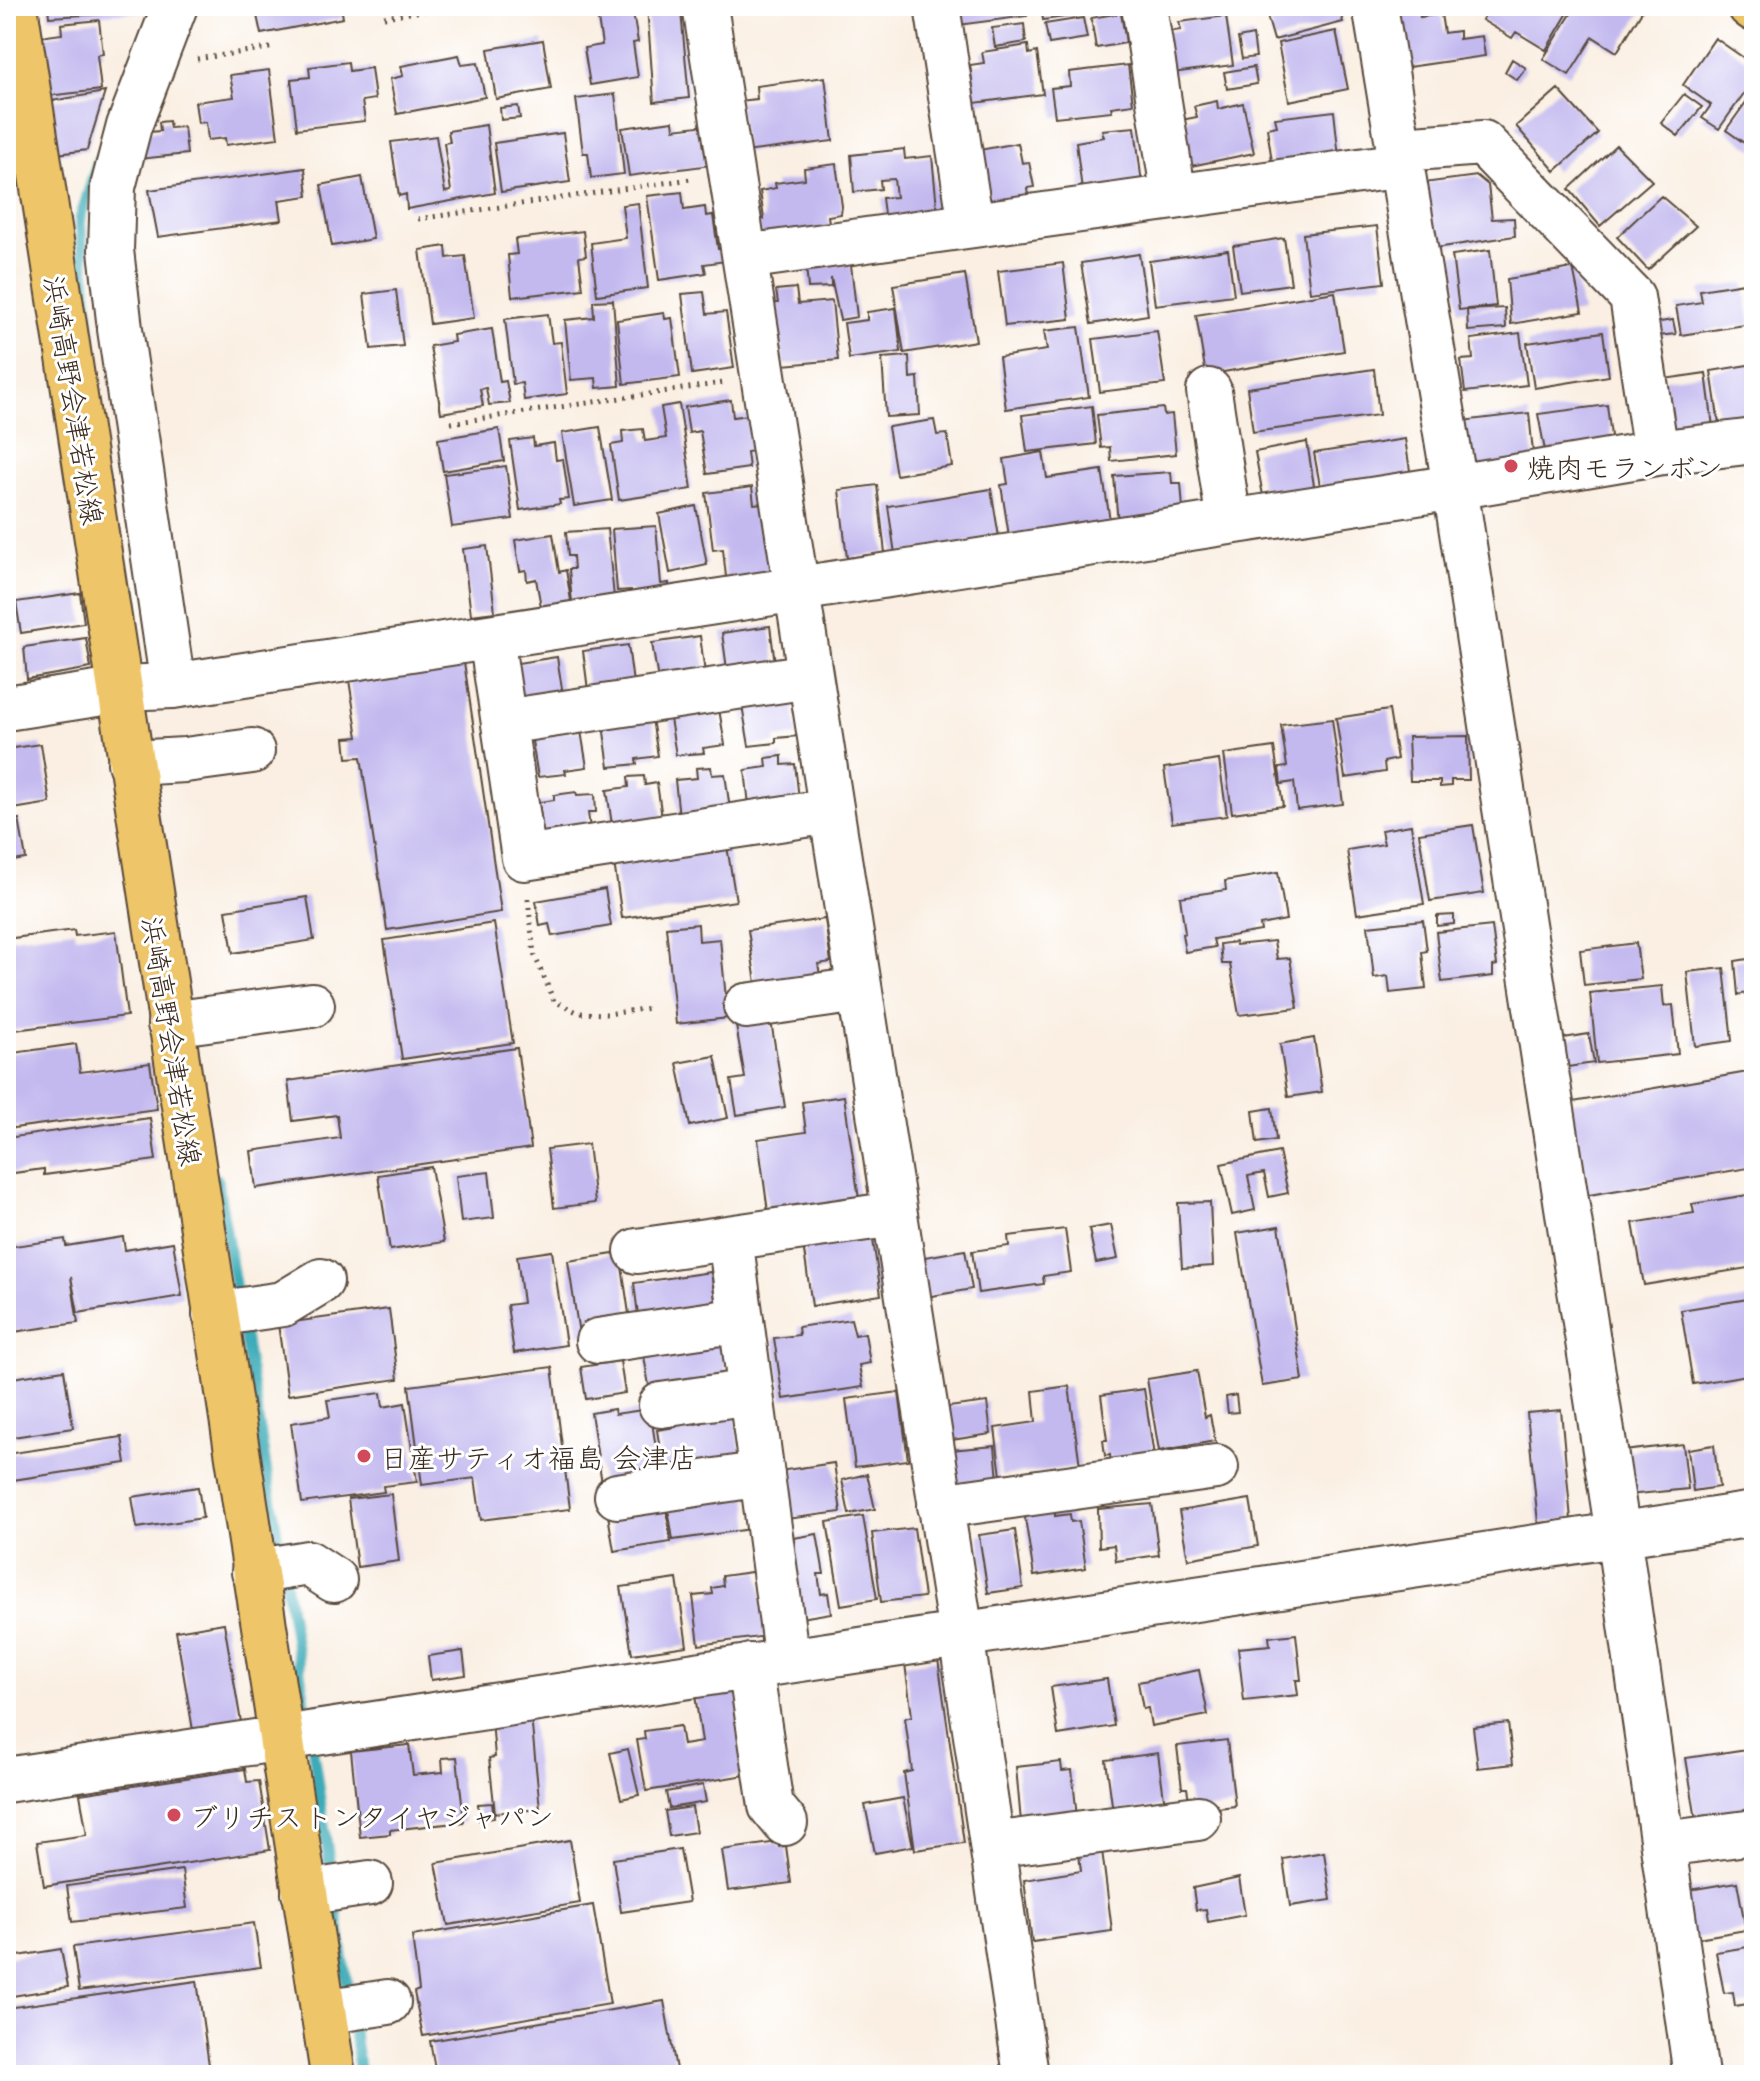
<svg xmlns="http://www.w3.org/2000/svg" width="1760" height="2081" font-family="'Playpen Sans','Klee One',sans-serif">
<rect width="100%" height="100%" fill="#fff"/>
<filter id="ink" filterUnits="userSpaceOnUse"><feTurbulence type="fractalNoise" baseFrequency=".0125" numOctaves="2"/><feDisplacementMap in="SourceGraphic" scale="16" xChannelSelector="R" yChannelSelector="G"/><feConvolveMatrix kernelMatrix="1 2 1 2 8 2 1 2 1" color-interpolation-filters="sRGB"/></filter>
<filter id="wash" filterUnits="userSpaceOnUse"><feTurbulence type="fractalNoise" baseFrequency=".006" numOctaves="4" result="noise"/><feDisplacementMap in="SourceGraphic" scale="32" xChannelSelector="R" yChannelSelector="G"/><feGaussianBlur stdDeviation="1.8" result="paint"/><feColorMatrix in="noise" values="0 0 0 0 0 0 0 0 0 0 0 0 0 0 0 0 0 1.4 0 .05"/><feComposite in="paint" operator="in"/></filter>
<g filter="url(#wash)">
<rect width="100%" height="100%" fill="#faefe2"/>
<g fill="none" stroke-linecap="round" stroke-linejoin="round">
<path stroke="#3babb8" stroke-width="11" d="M94,380L80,219L98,160
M217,1179L238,1301
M241,1317L281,1557
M284,1574L309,1727
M312,1744L332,1881
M335,1898L349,2000
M352,2017L360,2075"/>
</g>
<g id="blocks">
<path fill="#c3b9ef" d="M48,6H139V12L49,17Z
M255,6H341L343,18L261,34Z
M647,6H687L688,10L681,11L689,98L654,102Z
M956,6H1026L1027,16L958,25Z
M1041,6H1112L1113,10L1043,20Z
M1276,6H1339L1343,22L1274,40L1265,9Z
M1392,6H1418L1420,17L1441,14L1444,33L1459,31V39L1482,36L1485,56L1401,68Z
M1490,6H1572L1546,50L1516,32L1512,38L1482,20Z
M1576,6H1645L1617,52L1593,37L1569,75L1543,59Z
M633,13L638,42L633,43L638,77L590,85L584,48L602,45L598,19Z
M1121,13L1126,43L1096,48L1091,18Z
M1226,16L1233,65L1165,74L1159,33L1181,30L1179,22Z
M1083,18L1087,38L1049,44L1045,24Z
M99,20L103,54L97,55L101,90L47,96L39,37L62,34L61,24Z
M1024,24L1026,42L995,47L992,28Z
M1336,31L1348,89L1289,101L1278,43Z
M1253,35L1256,57L1242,59L1238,38Z
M1715,38L1754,65V79L1719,129L1702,118L1711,105L1683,85Z
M543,40L551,89L496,99L488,49Z
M1028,45L1029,54L1037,52L1043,94L975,103L970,65L984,63L982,52Z
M459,55L462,65L478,63L485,97L397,114L390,79L403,76L401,66Z
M1512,59L1526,68L1517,80L1505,72Z
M348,62L349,71L371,68L375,99L362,101L365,121L297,129L291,79L310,77L309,67Z
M1128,65L1133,104L1111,107L1112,111L1055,117L1051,88L1070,86L1069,72Z
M1254,67L1257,84L1227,89L1224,72Z
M269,70L278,138L226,145L225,138L208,140L206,122L198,123L195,102L234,97L230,75Z
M825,77L833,141L745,152L739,101L757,99L756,86Z
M1558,89L1598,133L1555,171L1516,126Z
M1754,91V150L1726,130Z
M105,92L87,150L57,154L51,101Z
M615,94L624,174L591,178L588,153H583L576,99Z
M1684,94L1702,107L1678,136L1661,123Z
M1217,101L1218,109L1243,103L1254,153L1186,167L1176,121L1197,117L1194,106Z
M518,106L520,118L501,120L500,108Z
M1334,111L1339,158L1273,168L1267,128L1277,126L1275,118Z
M169,121L170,128L184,127L187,154L139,159L137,133L160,131L159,122Z
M673,121L674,129L706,125L711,165L629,176L622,128Z
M486,125L495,193L407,209L406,194L399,196L391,142L436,136L445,192L451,191L444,143L450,142L448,131Z
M1135,127L1142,184L1082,190L1076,142L1104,137L1102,130Z
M563,133L570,182L501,192L494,143Z
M1018,143L1022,163L1029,162L1034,187L1027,188L1029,200L990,207L988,190L977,191L974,151Z
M1616,145L1652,181L1600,226L1569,189Z
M904,149L905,159L932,156L938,217L885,222L882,198L896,197L894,179L880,180L881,189L854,192L851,155Z
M836,164L842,206L841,214L828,216L830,229L761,240L758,219H764L760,191L776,188L775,183L805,179L804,168Z
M305,168L308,196L279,200L282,220L158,237L149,190Z
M1477,176L1488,185L1492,219L1514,218L1515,236L1429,249L1423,183Z
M362,177L373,239L332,246L321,185Z
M682,192L684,210L705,207L706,216L713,215L718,249L724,248L726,261L704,264L706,273L659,280L647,196Z
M1661,196L1696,226L1648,270L1617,237Z
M638,203L648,288L597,295L591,243L626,238L622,205Z
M1377,226L1384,283L1310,292L1303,234Z
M583,231L586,256L579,257L583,289L512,297L508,255L517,254L515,239Z
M1284,238L1291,284L1240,291L1233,246Z
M446,246L447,258L465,256L474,318L430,324L420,250Z
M1228,250L1234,295L1155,305L1149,261Z
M1490,250L1496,306L1459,310L1452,255Z
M1139,254L1148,315L1091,324L1081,263Z
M1063,263L1070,319L1005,326L998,271Z
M806,264L851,265L857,317L840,320L831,278V287L808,288Z
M1573,268L1582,312L1511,324L1507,279Z
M965,274L976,341L904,353L893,285Z
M1744,283L1751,324L1681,335L1676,306L1702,302L1700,290Z
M796,288L798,304L832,301L838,360L784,365L781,343L769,344L766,305L778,303L776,290Z
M396,290L403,346L371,349L364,294Z
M704,292L707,314L726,312L734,368L692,374L682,294Z
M1335,292L1344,351L1206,375L1196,315Z
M613,300L620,386L597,388L596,378L571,380L565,320L594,317L593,301Z
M896,308L901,352L849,359L844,323L867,320V312Z
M1505,308L1506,328L1468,331L1467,310Z
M664,313L665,319L672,318L680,377L624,384L617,320Z
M548,314L552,343L561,342L567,394L524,400L522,383L513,384L505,319Z
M1673,320L1676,334L1657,336L1654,323Z
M1079,327L1089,397L1006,409L999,357L1047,350L1044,331Z
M492,329L500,382L506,381L510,403L489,405L486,388L480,389L483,406L441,413L430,346L454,342L453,335Z
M1157,331L1165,384L1100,392L1093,339Z
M1603,332L1609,376L1534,388L1527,343Z
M1520,333L1527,385L1465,392L1461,360L1473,359L1471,339Z
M909,356L910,378L918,377L920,415L886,417L882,358Z
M1754,364V418L1719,424L1711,371Z
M1374,369L1379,415L1253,432L1247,388Z
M1706,373L1713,427L1671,432L1664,379Z
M731,400L733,417L748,415L754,451L747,452L749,468L707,474L700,431L689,433L685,407Z
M679,404L692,489L619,500L611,445L623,443L622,431L643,429L645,441L666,438L661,407Z
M1607,405L1612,444L1546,456L1538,414Z
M1092,406L1096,444L1027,452L1022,415Z
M1163,408L1164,415L1172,414L1176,454L1111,461L1110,447L1101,448L1097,415Z
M1529,413L1534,462L1469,471L1461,421Z
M934,420L937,435L947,434L952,466L896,475L888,427Z
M600,427L612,500L574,506L562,433Z
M499,429L504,461L443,471L438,439Z
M533,438L534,446L554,443L556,460L563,459L569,499L559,500L560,504L520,510L510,441Z
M1405,439L1411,477L1321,491L1314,453Z
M1307,442L1315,492L1264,501L1255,452Z
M1043,452L1047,478L1102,470L1111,527L1009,536L1001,485L1008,484L1004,459Z
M506,466L513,519L452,527L444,474Z
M1171,472L1172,483H1181L1183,509L1118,524L1114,476Z
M877,485L885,553L847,558L839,490Z
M752,487L754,504L764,503L773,574L727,586L723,549L713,550L706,493Z
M991,489L999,537L895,554L888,506Z
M696,506L707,565L670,573L659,514Z
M656,526L661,584L669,583V593L632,597L631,590L617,591L612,529Z
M607,529L614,597L572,602L569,569H574L573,556H568L566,532Z
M553,534L559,572L566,570L572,607L542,612L536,579L527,581L526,570L520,571L515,540Z
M487,546L495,612L471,615L463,549Z
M80,593L84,623L21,633L16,602Z
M770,626L775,663L727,669L722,633Z
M700,636L705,673L658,680L652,643Z
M86,638L91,668L27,679L24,647Z
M628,645L633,683L588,690L583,651Z
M557,657L563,695L517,701L511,664Z
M464,662L501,912L387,930L361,757L347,758L345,738L358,737L349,680Z
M792,699L798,736L776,738V743L749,746L742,705Z
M719,709L725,745L703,748L704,753L676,755L669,713Z
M1389,710L1397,759L1384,762L1385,772L1345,778L1336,718Z
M652,719L658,756L636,759L637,764L609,767L603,725Z
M1332,719L1343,804L1297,810L1294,782L1281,784L1279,768L1287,767L1281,725Z
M581,731L587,767L565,770L566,774L538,777L531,735Z
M1468,736L1469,780H1451V786L1440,787V781H1410L1408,737Z
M41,744L50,803L7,810L6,749Z
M1274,747L1283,806L1232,813L1224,754Z
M782,756V765L795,764L799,799L749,805L745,770L767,767L766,758Z
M1219,760L1227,816L1172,823L1164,768Z
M711,767L712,775L725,774L730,809L679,816L675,780L697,778L696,768Z
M644,776L645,785L657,783L662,818L612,825L607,790L629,787L628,777Z
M576,792L577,795L595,794L596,812H588L590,830L543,835L539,802L554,800V795Z
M19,819L26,859L6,862V821Z
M1411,825L1424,904L1357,914L1347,850L1384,844L1381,830Z
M1473,825L1484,893L1430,901L1419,833Z
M727,846L736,901L622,918L614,862Z
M1278,872L1286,920L1260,925L1261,931L1213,939L1215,947L1185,952L1182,934L1185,933L1180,897L1226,890L1225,881Z
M605,889L611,926L552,936L549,924L540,926L536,901Z
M307,897L314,940L233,953L226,910Z
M1454,915V924L1437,926V916Z
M825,919L831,962L818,964L820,974L756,983L748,930Z
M1423,920L1427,951L1422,952L1426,989L1390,993L1388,976L1374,978L1368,926Z
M494,923L513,1043L402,1059L384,940Z
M698,924L699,941L720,939L728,1018L676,1024L666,927Z
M1492,926L1497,965L1493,966V976L1442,982L1436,932Z
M74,930L75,936L116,931L127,1016L6,1031V939Z
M1274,941L1277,959L1290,958L1298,1008L1239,1015L1230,964H1222L1220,944L1235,942L1236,945Z
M1636,943L1641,979L1584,985L1580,950Z
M1754,958V1016H1752L1750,992L1738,995L1735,961Z
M1724,968L1732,1041L1695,1046L1687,972Z
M1662,986L1664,1006L1673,1005L1678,1054L1597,1063L1590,993Z
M770,1015L785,1107L737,1115L731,1080L745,1078L735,1020Z
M1589,1034L1594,1063L1561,1068L1557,1039Z
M1314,1038L1322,1092L1288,1097L1280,1044Z
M76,1044L80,1072L150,1063L157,1109L6,1129V1054Z
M517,1048L531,1148L256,1188L251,1151L340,1138L337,1115L293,1121L288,1081Z
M715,1056L728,1118L690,1126L677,1063Z
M1754,1071V1167L1583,1196L1567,1103Z
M844,1096L860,1206L769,1219L758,1139L806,1132L802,1102Z
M1272,1108L1276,1140L1257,1143L1253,1111Z
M150,1118L156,1160L44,1175V1169L6,1174V1138Z
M588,1144L595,1203L554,1208L547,1149Z
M1279,1152L1288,1193L1269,1197L1264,1173L1248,1176L1255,1210L1232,1215L1221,1164Z
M431,1167L444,1242L390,1250L378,1175Z
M489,1172L494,1218L461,1222L456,1176Z
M1754,1194V1267L1644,1285L1633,1223L1694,1213L1692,1204Z
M1210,1202L1213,1266L1182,1268L1178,1203Z
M1111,1225L1118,1259L1096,1263L1089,1229Z
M1279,1226L1303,1380L1262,1386L1237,1233Z
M1065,1229L1071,1272L1043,1276L1044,1284L978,1293L972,1251L1009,1246L1008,1236Z
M872,1233L881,1295L812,1306L803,1244Z
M123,1237L125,1250L173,1242L182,1296L78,1313L71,1277L78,1323L6,1333V1247L65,1239L66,1246Z
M965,1250L972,1289L926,1297L919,1258Z
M552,1251L566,1345L514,1353L507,1305L523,1303L517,1256Z
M620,1253L631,1327L579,1334L568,1261Z
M711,1272L717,1312L639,1323L634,1283Z
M1754,1298V1374L1693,1384L1681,1310Z
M389,1309L398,1379L288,1395L278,1324Z
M851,1319L855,1335L865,1333L870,1363L859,1365L863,1387L783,1399L774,1338L799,1335L798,1327Z
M722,1343L728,1385L651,1398L644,1356Z
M620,1361L625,1393L586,1399L581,1367Z
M552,1367L570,1509L481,1520L475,1478L422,1485L409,1386Z
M64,1370L73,1428L6,1438V1379Z
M1197,1371L1205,1417L1210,1415L1215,1441L1159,1451L1147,1379Z
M1069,1386L1080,1466L1001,1476L995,1428L1036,1422L1033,1391Z
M1144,1389L1154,1456L1111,1462L1110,1455L1105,1456L1103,1440H1107L1101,1395Z
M899,1392L908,1460L855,1467L846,1399Z
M381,1393L383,1407L405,1403L417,1482L383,1486L384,1492L302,1503L291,1423L330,1417L327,1400Z
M1236,1395L1238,1412L1228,1413L1226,1397Z
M987,1402L991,1434L945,1441L940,1408Z
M614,1409L615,1414L650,1409L660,1474L602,1483L591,1413Z
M1561,1410L1571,1520L1538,1523L1527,1413Z
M735,1414L741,1457L663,1469L657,1430L676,1427L675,1424L694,1421L695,1424L702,1423V1420Z
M122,1437L126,1463L6,1481V1454Z
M1683,1444L1688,1489L1628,1495L1624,1451Z
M1714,1445L1719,1487L1693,1491L1688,1449Z
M995,1446L998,1481L953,1485L950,1450Z
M834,1463L841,1512L779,1520L772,1472Z
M867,1474L875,1509L849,1514L842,1480Z
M198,1487L203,1518L137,1528L132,1497Z
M746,1489L751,1529L673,1540L667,1501Z
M391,1494L399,1561L357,1567L348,1499Z
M1250,1499L1258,1546L1188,1559L1179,1511Z
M665,1500L671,1542L614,1551L607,1509Z
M1152,1504L1159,1555L1116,1561L1114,1545L1099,1547L1098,1509Z
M1054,1506L1055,1516L1070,1514L1071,1522L1079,1521L1086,1568L1034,1576L1024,1511Z
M863,1516L877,1599L841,1605L827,1522Z
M914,1528L924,1597L881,1602L872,1533Z
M1015,1530L1023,1588L988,1593L979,1535Z
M817,1534L824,1574H818L821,1594L828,1593L831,1613L795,1619L782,1540Z
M759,1571L767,1636L699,1645L693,1596L713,1594L712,1588L723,1586L722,1576Z
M677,1579L687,1646L632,1654L621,1587Z
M224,1623L241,1722L193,1730L176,1631Z
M1296,1634L1301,1680H1296L1298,1695L1244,1701L1238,1648L1270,1645L1269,1637Z
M463,1651L466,1675L431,1680L428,1656Z
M938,1659L964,1843L915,1850L904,1773L912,1771L905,1718L912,1716L905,1664Z
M1199,1670L1208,1715L1151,1726L1148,1708L1143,1709L1138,1682Z
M1107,1679L1114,1726L1058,1735L1051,1687Z
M736,1682L752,1774L646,1791L637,1740L645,1739L644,1731L680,1726L683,1745L702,1742L694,1688Z
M531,1716L540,1809L495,1813L489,1758L495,1757L492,1720Z
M1508,1723L1513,1764L1478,1768L1473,1727Z
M1227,1740L1235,1806L1191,1811L1187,1788H1182L1177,1746Z
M409,1745L413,1775L443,1772L442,1758L457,1757L464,1822L390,1830V1834L360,1837L351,1751Z
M1754,1748V1812L1696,1820L1686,1758Z
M628,1749L639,1795L621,1799L610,1753Z
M1158,1753L1165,1806L1113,1812L1106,1760Z
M1061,1762L1062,1771L1072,1770L1078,1827L1022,1833L1016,1767Z
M245,1769L247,1782L259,1781L270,1850L44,1886L37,1842L87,1835L80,1794Z
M703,1785L706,1802L669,1808L666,1792Z
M903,1798L913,1846L875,1853L865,1805Z
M492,1803L494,1818L479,1820L478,1804Z
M692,1807L696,1832L669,1836L665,1811Z
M570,1840L580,1903L448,1925L436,1863Z
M778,1842L779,1847L786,1846L791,1883L728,1891L722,1850Z
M1101,1842L1112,1931L1032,1942L1024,1880L1081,1871L1078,1846Z
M680,1849L689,1902L621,1912L613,1859Z
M1324,1852L1331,1900L1290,1906L1283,1859Z
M182,1870L187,1908L72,1922L67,1886Z
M1239,1878L1245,1915L1208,1922L1206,1909L1196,1910L1193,1888Z
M1737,1882L1746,1930L1691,1939L1683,1891Z
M593,1905L610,2004L423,2036L414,1992L419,1990L412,1936Z
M254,1923L261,1967L79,1991L73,1947Z
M1754,1946V2003L1735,2006L1733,1992L1724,1993L1716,1952Z
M61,1949L68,1987L6,1997V1958Z
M197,1981L209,2065L142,2075H9L6,2055V2008Z
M664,2001L677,2075H436L430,2041Z"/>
</g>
</g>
<g filter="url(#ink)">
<use href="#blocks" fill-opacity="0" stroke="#58483b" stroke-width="2"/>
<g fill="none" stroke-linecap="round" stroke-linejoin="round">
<g stroke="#58483b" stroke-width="48">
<path id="minor" d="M705,6L961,1634L1026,2075
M937,6L971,225
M1144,6L1174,197
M1375,6L1455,487L1618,1534L1696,2075
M1400,149L1483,143L1632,297L1656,453
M745,257L1402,165
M1209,391L1229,522
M491,637L524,858L831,811
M173,686L120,329L111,250L113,187L129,126L175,6
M6,708L103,693L118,688L173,686L1455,487L1656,453L1754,441
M504,722L810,676
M130,763L185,760L252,751
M746,1006L859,990
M170,1024L312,1005
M730,1238L787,1661
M637,1251L895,1214
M215,1314L283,1304L321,1281
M598,1341L741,1320
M661,1405L751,1392
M617,1496L762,1474
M940,1506L1216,1467
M254,1572L308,1563L334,1580
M750,1666L771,1806L785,1823
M6,1780L1754,1514
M1664,1844L1754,1832
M992,1845L1198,1818
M304,1893L370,1883
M323,2012L388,2002"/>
</g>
<g stroke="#58483b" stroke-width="48">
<path id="major" d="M15,6L333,2075"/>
</g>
<g stroke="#58483b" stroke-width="48">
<path id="highway" d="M1750,6L1754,9"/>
</g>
<path stroke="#58483b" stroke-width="5" stroke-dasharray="2 6" stroke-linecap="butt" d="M384,17L455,6
M197,59L276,47
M418,219L691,179
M451,423L723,383
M528,899L534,954L554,1001L579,1013L608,1014L650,1008"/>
<use href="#minor" stroke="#fff" stroke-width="44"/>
<use href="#major" stroke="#eec569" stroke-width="44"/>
<use href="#highway" stroke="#eec569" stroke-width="44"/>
</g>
</g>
<g fill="#d1495b" stroke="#fff" stroke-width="3">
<circle cx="1511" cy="466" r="8"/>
<circle cx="364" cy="1456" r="8"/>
<circle cx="174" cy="1815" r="8"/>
</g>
<g text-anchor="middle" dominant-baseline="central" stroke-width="6" stroke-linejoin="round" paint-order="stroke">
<g font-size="28" fill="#3b2a1e" stroke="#fff">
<text transform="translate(75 400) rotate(81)">浜崎高野会津若松線</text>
<text transform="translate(173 1041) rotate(81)">浜崎高野会津若松線</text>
</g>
<g font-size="28" fill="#3b2a1e" stroke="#fff" text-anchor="start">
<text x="1527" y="466">焼肉モランボン</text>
<text x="380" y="1456">日産サティオ福島 会津店</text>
<text x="190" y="1815">ブリチストンタイヤジャパン</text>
</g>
</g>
<rect width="1760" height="2081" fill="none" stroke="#fff" stroke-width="32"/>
</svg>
